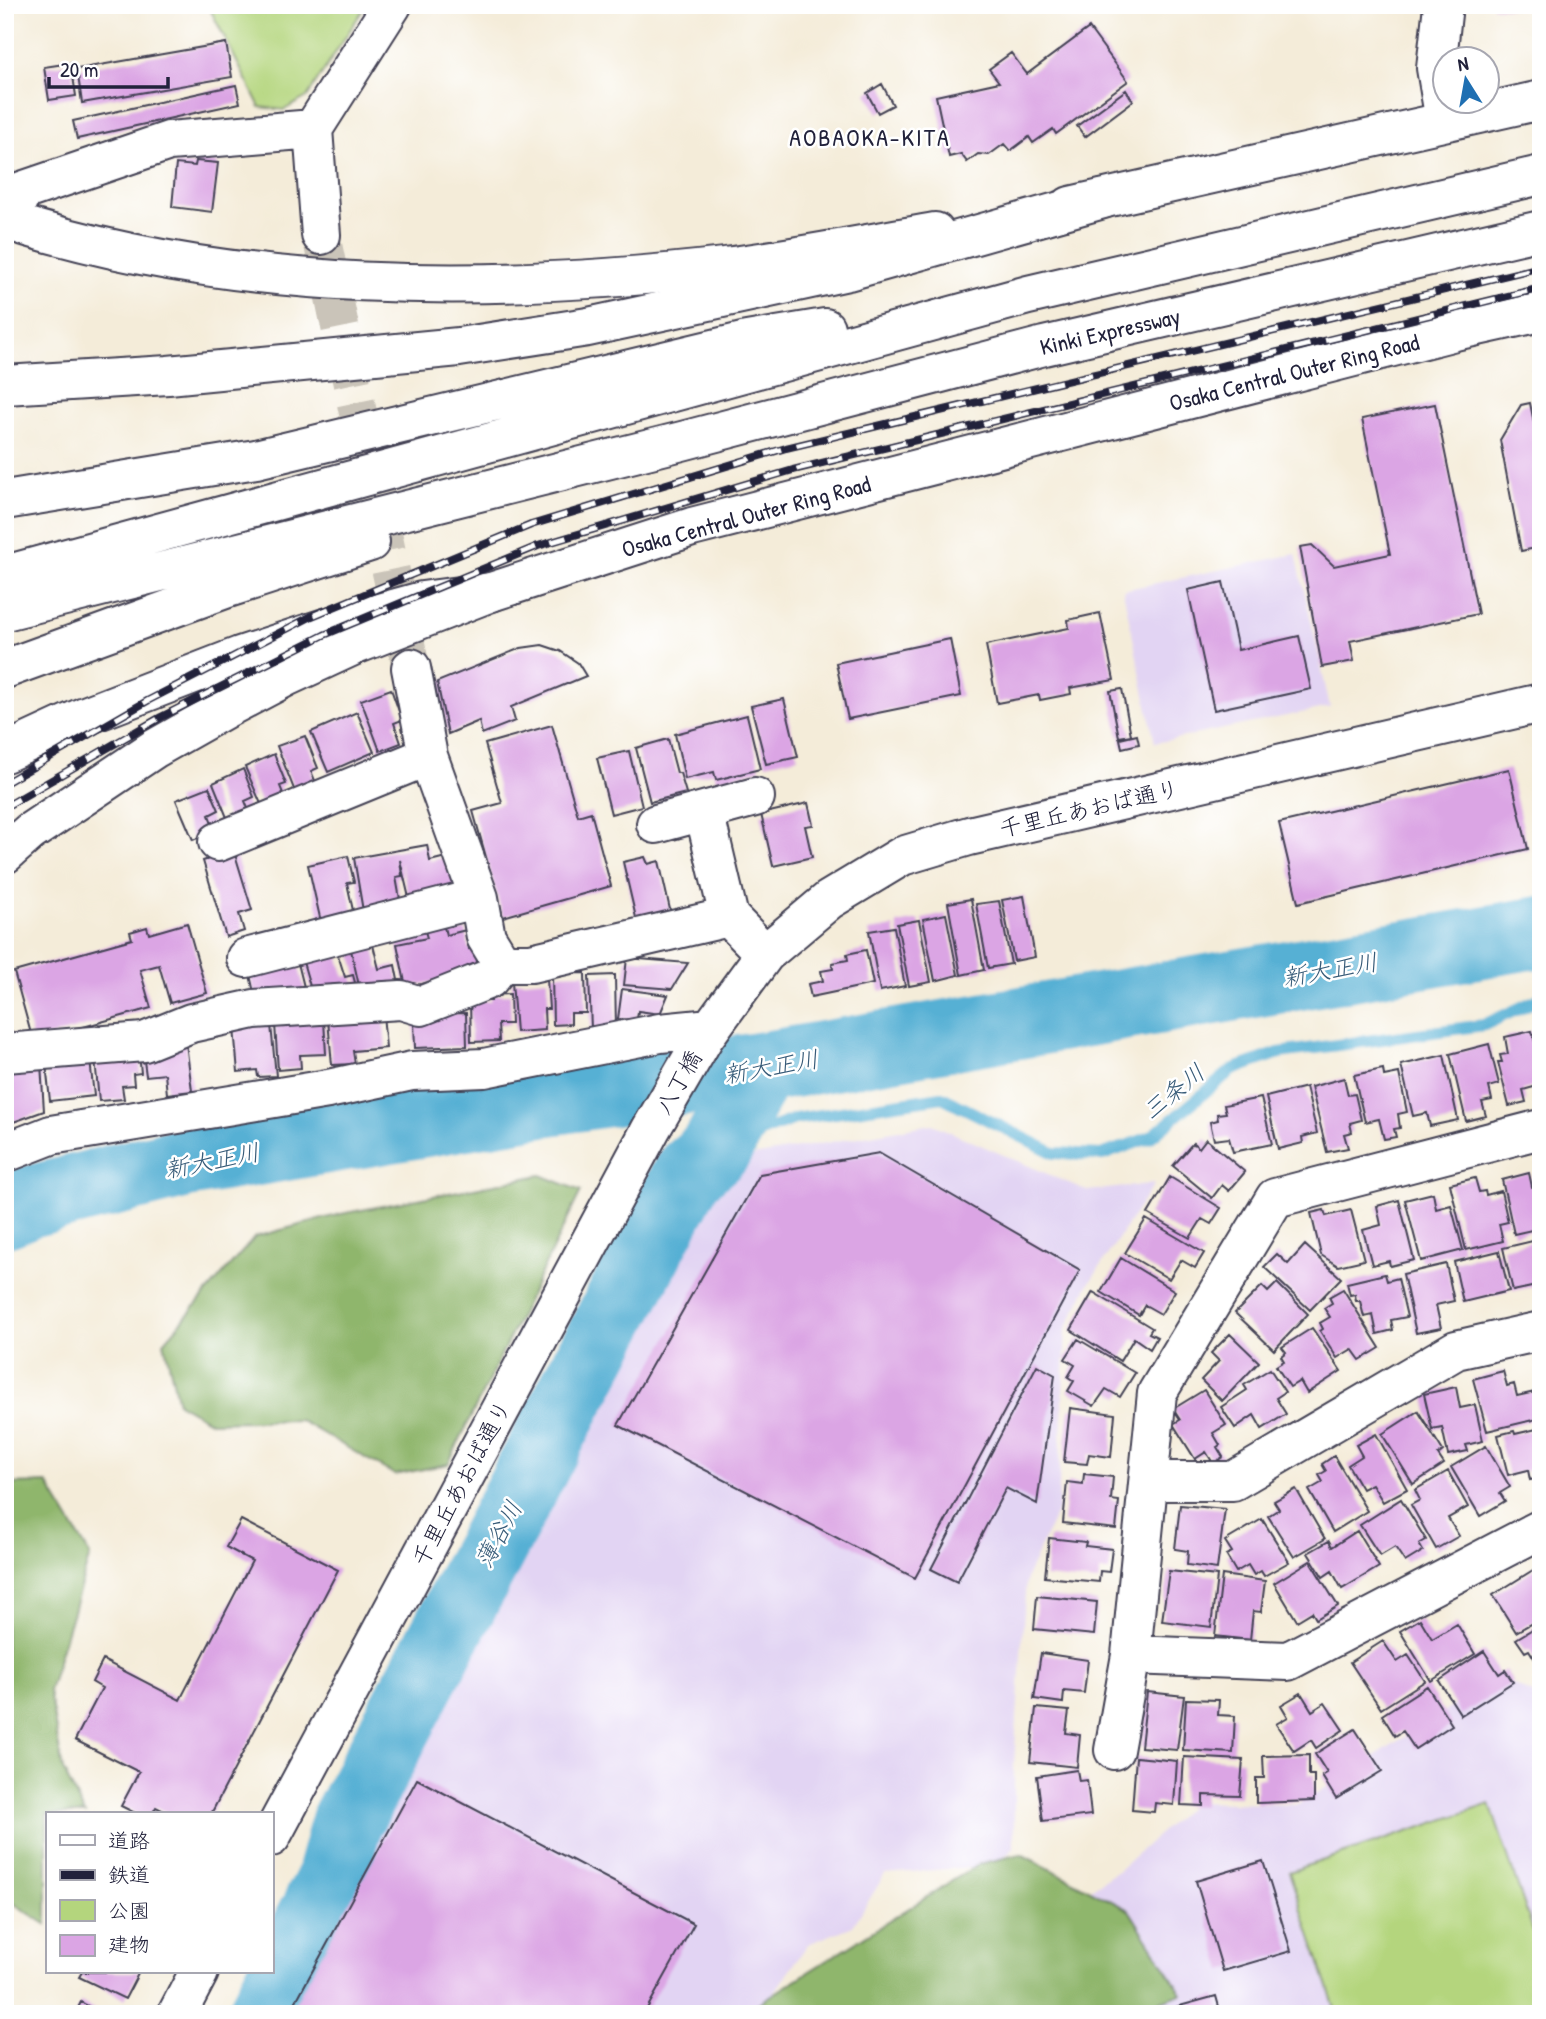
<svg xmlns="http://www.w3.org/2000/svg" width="1546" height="2019" font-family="'Patrick Hand','Klee One',sans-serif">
<rect width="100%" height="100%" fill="#fff"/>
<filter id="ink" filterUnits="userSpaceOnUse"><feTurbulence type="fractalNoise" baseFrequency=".0143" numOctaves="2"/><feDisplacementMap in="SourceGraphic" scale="14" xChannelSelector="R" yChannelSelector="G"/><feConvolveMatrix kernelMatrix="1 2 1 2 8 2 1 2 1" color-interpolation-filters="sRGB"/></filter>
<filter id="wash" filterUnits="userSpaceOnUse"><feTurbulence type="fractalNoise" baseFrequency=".00686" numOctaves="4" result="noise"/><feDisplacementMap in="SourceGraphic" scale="28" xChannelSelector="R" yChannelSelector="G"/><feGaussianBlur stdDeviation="1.57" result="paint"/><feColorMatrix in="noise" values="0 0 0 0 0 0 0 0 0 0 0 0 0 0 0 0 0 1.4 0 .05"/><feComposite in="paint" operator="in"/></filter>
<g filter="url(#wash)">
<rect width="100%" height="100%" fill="#f4ecd9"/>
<path fill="#e2d4f3" d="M1296,554L1330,707L1155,743L1123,590Z
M932,1124L1087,1191L1154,1184L1088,1285L1066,1329L1058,1509L1026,1578L1014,1764V1848L996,1865L885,1874L853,1926L808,1944L759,2014H276L458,1659L725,1178L753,1156Z
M1498,1677L1541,1698V2014H904L1119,1870L1194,1802L1298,1805Z"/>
<path fill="#b4d57d" stroke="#6b7c5c" stroke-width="2" d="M208,5H366L307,97L284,110L260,107Z
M1490,1804L1541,1954V2014H1337L1289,1872Z"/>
<path fill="#8fb66c" stroke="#586c54" stroke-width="2" d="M541,1175L581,1191L448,1464L395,1475L299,1420L211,1422L178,1403L164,1342L255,1237L341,1214Z
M47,1483L90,1555L49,1691L63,1770L85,1814H47V1925L5,1898V1484Z
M1021,1854L1129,1910L1182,1994L1123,2014H742L979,1864Z"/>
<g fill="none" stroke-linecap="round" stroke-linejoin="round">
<path stroke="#57b0d4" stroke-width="12" d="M716,1149L795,1119L942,1097L1054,1153L1102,1155L1151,1137L1232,1070L1279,1053L1484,1025L1541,998"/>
<path stroke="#57b0d4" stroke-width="72" d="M5,1212L28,1202L186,1162L542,1101L759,1068L1541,932
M263,2014L330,1883L347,1821L688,1173L716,1149L759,1068"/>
</g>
<g id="blocks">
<path fill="#dba5e4" d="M1492,5H1541V9L1492,7Z
M1089,28L1128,81L1056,134L1053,129L1033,143L1029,137L1010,151L1004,144L989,155L978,154L967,162L961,154L949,157L936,96L999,82L989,69L1011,53L1027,74Z
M226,43L232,77L82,103L77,69Z
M71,63L76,96L49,100L44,67Z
M882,84L893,105L878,113L867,93Z
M236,85L240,103L77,139L73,121Z
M1126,90L1133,101L1085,137L1077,126Z
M196,161L218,163L212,212L172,207L176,164L195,166Z
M1541,370V402H1540L1533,372Z
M1530,403L1541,457V547L1521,551L1500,440L1521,405Z
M1435,404L1478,614L1350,641L1354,661L1322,667L1300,547L1312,545L1334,566L1390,554L1362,419Z
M1223,582L1238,650L1299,636L1311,689L1214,710L1188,590Z
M1100,613L1114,680L1070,688L1071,694L1040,700L1039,695L997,703L986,645L1069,628L1068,620Z
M950,639L961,696L848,719L836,663Z
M542,645L560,651L578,663L586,676L511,707L515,721L482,734L479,721L448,734L437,682L521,648Z
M391,689L402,720L394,723L401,743L380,751L361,700Z
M1122,689L1131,735L1119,737L1110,691Z
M784,699L798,757L766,764L751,706Z
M357,712L374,752L328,772L311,732Z
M747,715L760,769L716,780L714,772L685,779L675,734Z
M552,725L578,816L591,812L611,886L503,917L473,811L502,803L485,744Z
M1137,735L1139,744L1122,748L1120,739Z
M305,736L318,768L311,771L318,788L297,797L277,746Z
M668,739L677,773H680L686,793L650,802L636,748Z
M629,751L642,806L611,814L597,758Z
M274,754L286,784L280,786L286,801L264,811L245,767Z
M243,769L254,797L245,801L251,816L230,825L213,783Z
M1509,769L1528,849L1298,903L1279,823Z
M209,787L219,810L209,815L215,831L193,840L176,800Z
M808,803L813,825L805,826L812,857L773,866L761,814Z
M427,845L430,861L450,856L458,892L410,902L400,860L402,876L396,877L401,905L363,911L354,858Z
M234,851L252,910L239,914L244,931L226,937L203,861Z
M348,856L354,882L347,883L354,915L321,922L308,865Z
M645,857L648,864L659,861L671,914L637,922L623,862Z
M1024,896L1035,957L1014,961L1002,900Z
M971,899L984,970L961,975L948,903Z
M999,901L1011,964L988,968L976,904Z
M946,914L958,975L935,981L923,919Z
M919,920L931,982L909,986L897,924Z
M187,923L207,993L170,1003L159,965L140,970L151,1008L33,1041L14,972L132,939L130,932L147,927L149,934Z
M444,927L446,935L466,930L469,949L474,948L481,978L442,980L406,987L397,944L427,938L425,931Z
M894,927L905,986L880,991L869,931Z
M373,945L379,969L395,965L400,990L362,999L351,950Z
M866,950L873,984L811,997L808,984L823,981L821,971L833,969L832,963L848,960L847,954Z
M337,952L345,977L353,975L358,994L314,1000L303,962Z
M627,958L688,963L672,989L624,985Z
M298,963L307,999L257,1006L250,975Z
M585,973L586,1013H571V1024L553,1025L552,974Z
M615,975L616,1028L591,1029L589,976Z
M547,979L549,1009H544L545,1030L516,1032L512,982Z
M622,989L668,995L660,1014L638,1011L637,1020L618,1019Z
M510,994L511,1024H498L499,1041L471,1042L470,1001H491V995Z
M466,1013L467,1046L415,1048L414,1021L435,1014Z
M383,1014L386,1048L353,1051L355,1064L332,1065L328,1020Z
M324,1021L326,1054L300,1055L301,1068L278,1070L275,1024Z
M271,1025L276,1076L258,1077L257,1070L238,1072L234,1028Z
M1532,1031L1541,1064V1085L1523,1090L1526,1102L1509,1106L1498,1062H1502L1500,1055L1508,1054L1505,1037Z
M186,1043L192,1091L167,1094L165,1074L146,1076L143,1053Z
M1489,1044L1499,1084L1489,1087L1492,1100L1482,1102L1486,1116L1466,1121L1450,1054Z
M139,1054L141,1073L133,1074L134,1085L122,1086L124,1099L99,1101L95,1059Z
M1444,1055L1458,1120L1430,1126L1427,1113L1413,1116L1401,1065Z
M90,1060L94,1096L50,1101L46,1064Z
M41,1064L44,1111L5,1125V1069Z
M1383,1069L1384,1076L1399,1073L1407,1112L1398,1114L1400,1128L1394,1129L1396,1137L1384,1139L1379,1119L1365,1122L1354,1075Z
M1344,1078L1348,1095L1355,1094L1361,1120L1350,1123L1352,1132L1344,1134L1348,1148L1327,1152L1311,1087Z
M1306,1087L1317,1133L1302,1137L1303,1143L1278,1149L1266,1097Z
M1261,1098L1272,1144L1233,1152L1229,1138L1214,1140L1210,1122L1218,1120L1217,1114L1226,1113L1224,1105Z
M1206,1139L1245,1172L1229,1191L1222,1185L1212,1198L1173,1166L1193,1143L1199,1148Z
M879,1153L1080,1270L915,1578L618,1425L760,1174Z
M1529,1173L1532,1187L1541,1186V1228L1514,1234L1502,1180Z
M1170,1177L1221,1208L1211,1224L1202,1219L1190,1238L1148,1214Z
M1475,1178L1479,1192L1485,1191L1486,1195L1501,1191L1508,1222L1499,1224L1503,1241L1466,1250L1450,1184Z
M1433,1193L1436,1209L1451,1205L1463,1250L1421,1261L1405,1200Z
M1399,1200L1414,1260L1390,1266L1389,1261L1372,1265L1363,1230L1381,1225L1377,1206Z
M1324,1210L1326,1216L1351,1210L1364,1260L1338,1266L1321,1255L1311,1213Z
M1146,1219L1204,1253L1195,1268L1181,1260L1169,1279L1125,1253Z
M1541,1239V1285L1513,1291L1503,1248Z
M1305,1245L1341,1278L1310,1310L1264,1267L1277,1254L1288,1264Z
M1499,1251L1509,1291L1463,1302L1454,1262Z
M1121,1258L1175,1291L1161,1314L1145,1305L1139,1315L1101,1292Z
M1446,1264L1454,1301L1436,1305L1441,1328L1416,1333L1403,1274Z
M1385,1274L1387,1281L1398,1278L1407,1317L1391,1320L1393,1330L1377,1334L1373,1315L1364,1317L1360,1301H1356L1355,1294L1350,1295L1347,1283Z
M1277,1283L1308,1314L1274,1350L1235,1313L1262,1286L1268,1292Z
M1343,1289L1380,1348L1360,1360L1352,1349L1337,1358L1320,1331L1323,1329L1320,1323L1330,1317L1324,1308L1332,1303L1329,1297Z
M1093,1292L1152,1328L1149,1333L1157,1337L1150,1349L1134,1338L1120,1361L1071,1330Z
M1312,1328L1341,1371L1307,1393L1300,1381L1290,1387L1276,1366L1284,1361L1281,1356L1286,1352L1282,1347Z
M1230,1334L1259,1362L1222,1401L1201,1380L1219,1361L1211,1353Z
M1078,1339L1135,1373L1120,1397L1106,1389L1094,1406L1068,1391L1074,1381L1068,1377L1075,1365L1065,1359Z
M1037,1365L1055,1375L1037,1504L1006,1488L957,1582L931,1569Z
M1270,1369L1285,1392L1276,1398L1286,1414L1262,1429L1254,1415L1235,1428L1221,1407L1247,1390L1244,1385Z
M1503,1371L1507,1386L1514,1384L1517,1396L1535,1392L1541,1418L1487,1431L1473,1379Z
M1456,1387L1460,1408L1475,1405L1483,1441L1466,1445L1468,1451L1448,1455L1442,1427L1432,1429L1424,1394Z
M1204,1390L1226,1425L1213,1433L1220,1445L1217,1447L1223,1457L1213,1463L1206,1452L1195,1459L1173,1424L1180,1420L1173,1409Z
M1070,1408L1115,1414L1111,1457L1089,1454L1087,1464L1064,1462Z
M1418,1411L1443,1451L1438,1455L1444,1464L1413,1484L1382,1434Z
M1541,1428V1478L1530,1480L1528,1470L1508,1475L1498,1435L1514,1431L1515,1434Z
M1376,1434L1407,1489L1383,1502L1372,1484L1362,1489L1348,1465L1362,1456L1356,1445Z
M1486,1446L1510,1487L1500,1493L1505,1501L1480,1516L1451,1467Z
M1334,1456L1367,1511L1333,1532L1309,1490L1323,1482L1319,1475L1326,1471L1322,1464Z
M1448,1471L1468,1507L1448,1518L1459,1536L1436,1549L1411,1505L1420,1500L1415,1490Z
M1084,1474L1113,1477L1111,1500L1119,1501L1116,1529L1063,1523L1067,1482L1083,1484Z
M1296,1489L1325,1539L1294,1557L1268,1516L1279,1509L1274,1501Z
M1401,1499L1426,1540L1419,1544L1423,1551L1405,1562L1395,1547L1380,1556L1360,1525Z
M1180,1505L1225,1509L1217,1569L1187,1565L1188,1551L1175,1549Z
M1262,1519L1289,1562L1264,1576L1261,1571L1254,1575L1248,1565L1236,1572L1226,1555L1232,1552L1225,1541Z
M241,1520L338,1570L211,1814H170L156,1807L152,1814H137L121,1806L139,1772L75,1740L102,1688L92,1682L103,1660L180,1700L252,1561L226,1547Z
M1357,1531L1379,1567L1342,1589L1332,1571L1323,1577L1308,1553L1329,1541L1332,1547Z
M1049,1538L1086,1542L1085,1546L1112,1549L1109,1572L1100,1571L1099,1582L1045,1577Z
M1310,1561L1338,1606L1316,1619L1312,1612L1297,1621L1274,1583Z
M1541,1565V1618L1516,1632L1493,1595Z
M1169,1571L1217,1576L1211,1627L1162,1621Z
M1222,1575L1265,1581L1261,1612L1253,1611L1250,1640L1215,1636Z
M1037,1596L1097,1602L1094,1635L1034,1629Z
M1420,1619L1432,1639L1457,1624L1475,1654L1431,1681L1400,1631Z
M1541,1624V1669L1529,1650L1525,1652L1516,1639Z
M1383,1641L1397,1662L1408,1655L1425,1681L1381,1709L1350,1662Z
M1484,1651L1499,1674L1505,1670L1513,1682L1461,1715L1439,1681Z
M1041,1653L1088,1660L1084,1693L1064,1691L1063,1703L1034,1699Z
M1427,1686L1452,1725L1415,1749L1403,1731L1395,1736L1382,1715Z
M1147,1692L1184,1696L1177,1750L1141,1747Z
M1301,1693L1312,1711L1325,1703L1343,1730L1316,1748L1311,1740L1294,1751L1276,1724L1288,1717L1281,1705Z
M1186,1699L1219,1700L1218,1715L1235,1716L1233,1753L1183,1750Z
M1036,1708L1069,1711L1066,1733L1080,1735L1077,1767L1030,1762Z
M1355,1729L1382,1771L1336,1799L1322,1776L1327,1773L1315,1754Z
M1309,1755V1775H1314V1801L1256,1803V1778H1264L1263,1756Z
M1136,1757L1177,1761L1174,1805L1155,1803L1154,1812L1132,1810Z
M1184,1757L1243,1760L1240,1796L1203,1795V1806L1181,1805Z
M1077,1770L1079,1781L1087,1780L1091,1815L1043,1821L1037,1776Z
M417,1779L694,1924L644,2014H289Z
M1263,1861L1291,1951L1223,1971L1196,1881Z
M82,1972H139L125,1999L79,1977Z
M1216,1996L1221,2014H1154V2013Z
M81,2002L102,2014H75Z"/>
</g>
</g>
<g filter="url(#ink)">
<use href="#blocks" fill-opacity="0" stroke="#424053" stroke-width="2"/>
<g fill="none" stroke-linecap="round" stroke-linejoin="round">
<path stroke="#cac4b9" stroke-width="38" stroke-dasharray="38 19" stroke-linecap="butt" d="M321,235L411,668"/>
<g stroke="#424053" stroke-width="42">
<path id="minor" d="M1443,5L1436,68L1445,121
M313,129L321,235
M9,221L22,191L169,141L313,129L392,5
M411,668L428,756L479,898L486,937L502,963H531L729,917L765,954
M704,811L729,917
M656,824L755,797
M218,842L428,756
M246,958L479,898
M5,1053L144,1042L191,1023L254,1009L401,1000L421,1006L489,979L502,963
M1541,1129L1275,1198L1157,1393L1131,1655L1288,1661L1541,1529
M5,1153L51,1135L328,1089L412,1071L484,1068L660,1033L711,1028
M1149,1481H1233L1456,1350L1541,1331
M1114,1750L1131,1655
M271,1837L651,1129L705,1036L765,954L829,900L902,856L969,836L1541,703
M177,2014L199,1972"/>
</g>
<g stroke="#424053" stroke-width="42">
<path id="major" d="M1070,206L1541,100
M5,220C236,294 487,294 725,267C796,258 865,244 935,232
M5,854L30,832L154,749L223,710L288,676L355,645L491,592L692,527L1455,331L1541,312"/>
</g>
<g stroke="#424053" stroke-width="42">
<path id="highway" d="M5,385L168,375L459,347L588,327L848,271L1103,199
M5,500L256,459L747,341L825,328
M5,575L1028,295L1541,175
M5,611L682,441L1044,346L1541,230
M5,669L228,588L370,542
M5,753L85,716L240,656L325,628L422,601L491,592"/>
</g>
<use href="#minor" stroke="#fff" stroke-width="38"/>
<use href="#major" stroke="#fff" stroke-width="38"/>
<use href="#highway" stroke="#fff" stroke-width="38"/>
<g stroke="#22223b" stroke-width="8">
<path id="rail" d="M5,783L149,700L312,616L531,525L786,448L1541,267
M5,807L161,717L324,635L538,546L793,470L1541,288"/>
</g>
<use href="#rail" stroke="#fff" stroke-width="5" stroke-dasharray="16" stroke-linecap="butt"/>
</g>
</g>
<g text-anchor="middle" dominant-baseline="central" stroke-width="5" stroke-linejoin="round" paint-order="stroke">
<g font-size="23" fill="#22223b" stroke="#fff">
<text transform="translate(1110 331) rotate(-13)">Kinki Expressway</text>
<text transform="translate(1294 372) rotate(-14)">Osaka Central Outer Ring Road</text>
<text transform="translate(746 516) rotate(-15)">Osaka Central Outer Ring Road</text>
<text transform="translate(1089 808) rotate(-13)">千里丘あおば通り</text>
<text transform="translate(678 1082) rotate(-60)">八丁橋</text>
<text transform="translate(461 1483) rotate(-62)">千里丘あおば通り</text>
</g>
<g font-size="24" letter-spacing="2" fill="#22223b" stroke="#fff">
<text x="870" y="137">AOBAOKA-KITA</text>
</g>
<g font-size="24" font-style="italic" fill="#375b78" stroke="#fff">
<text transform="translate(1330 969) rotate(-10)">新大正川</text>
<text transform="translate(771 1066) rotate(-10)">新大正川</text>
<text transform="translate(1173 1091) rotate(-39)">三条川</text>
<text transform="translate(212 1160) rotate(-11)">新大正川</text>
<text transform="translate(498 1534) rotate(-62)">薄谷川</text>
</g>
</g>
<rect width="1546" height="2019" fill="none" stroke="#fff" stroke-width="28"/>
<rect x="46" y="1812" width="228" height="161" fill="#ffffff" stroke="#a7a7b1" stroke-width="2"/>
<rect x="60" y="1835" width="35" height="10" fill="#ffffff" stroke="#a7a7b1" stroke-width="2"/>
<text x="108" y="1848" font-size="21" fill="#22223b">道路</text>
<rect x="60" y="1870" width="35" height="10" fill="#22223b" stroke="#a7a7b1" stroke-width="2"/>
<text x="108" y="1882" font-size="21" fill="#22223b">鉄道</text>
<rect x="60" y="1900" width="35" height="21" fill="#b4d57d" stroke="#a7a7b1" stroke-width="2"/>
<text x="108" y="1918" font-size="21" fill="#22223b">公園</text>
<rect x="60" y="1935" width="35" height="21" fill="#dba5e4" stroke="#a7a7b1" stroke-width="2"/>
<text x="108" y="1952" font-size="21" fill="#22223b">建物</text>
<g transform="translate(1466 80) rotate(349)"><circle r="33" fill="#ffffff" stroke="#a7a7b1" stroke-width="2"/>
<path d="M0-5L12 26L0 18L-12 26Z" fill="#1f6fb2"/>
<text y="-10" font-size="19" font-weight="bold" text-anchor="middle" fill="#22223b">N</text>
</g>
<path d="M49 77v10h119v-10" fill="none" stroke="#22223b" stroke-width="3.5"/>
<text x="60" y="77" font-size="21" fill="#22223b" stroke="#ffffff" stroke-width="5" paint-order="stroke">20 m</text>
</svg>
